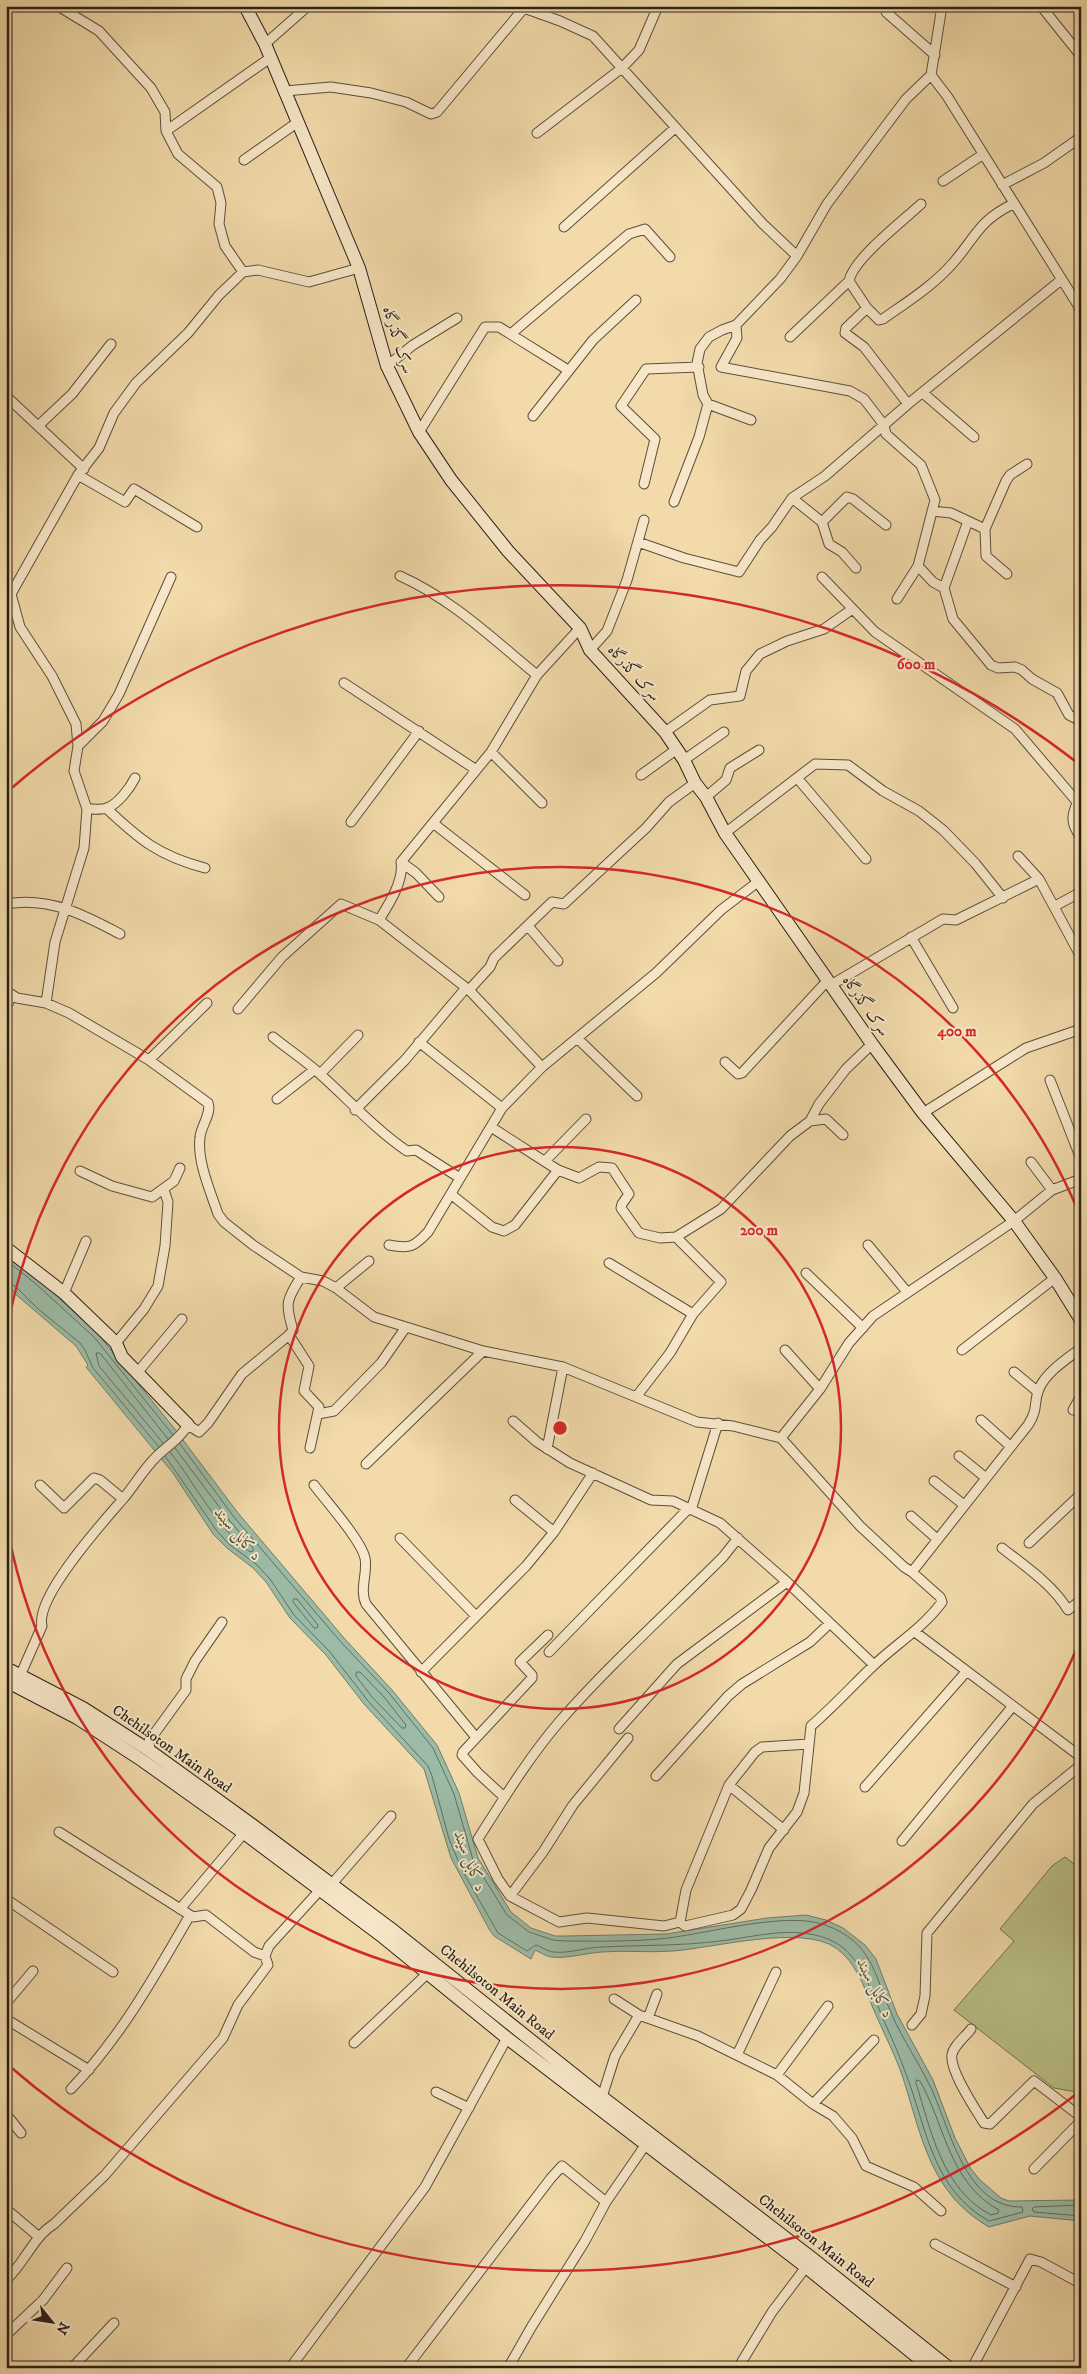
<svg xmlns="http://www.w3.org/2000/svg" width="1087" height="2374" font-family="'IM FELL DW Pica',Amiri,serif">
<rect width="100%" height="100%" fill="#f2daaa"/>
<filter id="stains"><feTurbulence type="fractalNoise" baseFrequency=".004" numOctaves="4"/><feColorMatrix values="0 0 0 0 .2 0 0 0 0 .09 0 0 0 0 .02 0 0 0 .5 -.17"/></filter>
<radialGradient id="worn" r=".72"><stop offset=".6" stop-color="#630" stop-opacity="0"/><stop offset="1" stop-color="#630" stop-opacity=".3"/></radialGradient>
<path fill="#bac088" stroke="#727050" d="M1065,1857L1081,1869V2090L1076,2092L1054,2088L954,2010L1014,1941L1000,1929L1052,1866Z"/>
<path fill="#9cbba6" stroke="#6e7d6d" d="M6,1255L39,1280L98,1334L174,1428L238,1513L344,1638L392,1690L437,1745L459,1793L478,1858L511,1912L531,1928L555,1936H566L666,1934L767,1918L806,1915L826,1920L843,1928L865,1945L876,1959L897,2014L933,2080L955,2138L971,2169L980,2180L1001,2198L1009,2201L1081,2200V2221L1030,2216L989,2227C930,2193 922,2137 903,2078C895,2054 883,2032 873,2008C864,1987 856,1962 836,1948C802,1924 714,1948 673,1951C649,1953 625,1950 601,1952C588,1953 564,1959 552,1957C547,1957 540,1952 535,1950L531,1959L494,1936L489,1929L451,1858L424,1769L364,1704L326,1655L290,1618L266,1582L253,1568L227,1548L213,1534L173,1473L86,1367L88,1365L76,1346L6,1286Z"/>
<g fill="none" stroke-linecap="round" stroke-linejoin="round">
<path stroke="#626e5f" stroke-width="1" d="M6,1260L36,1284L94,1337L173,1435
M6,1282L15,1286L37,1308L80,1343L85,1350L93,1368L159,1447
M163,1443L99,1366L96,1353H100L168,1439
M170,1452C197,1486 215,1526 250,1552L253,1551V1548L229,1520L175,1448
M165,1456L217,1531L230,1545L256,1564L270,1579L294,1615L330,1652L368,1701L428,1766L432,1776L449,1839L463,1872L498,1933L527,1951L536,1945C542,1947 548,1952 554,1952C567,1954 588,1947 602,1947C642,1945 681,1946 720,1941C755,1937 793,1925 828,1939C856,1950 866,1979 877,2004C886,2027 898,2050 906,2074C927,2129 932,2189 989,2221L1023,2212L1022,2207C965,2208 950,2128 931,2088C919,2063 903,2040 892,2015C874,1975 873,1942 825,1925C787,1911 710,1933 668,1938C634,1942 600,1941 566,1941L553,1940L529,1932L507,1915L473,1860L454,1794L433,1748L389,1693L340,1641L234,1517L180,1444
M294,1599H297L318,1625L317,1628H314L293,1602Z
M357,1672H360L384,1697L406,1725L405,1728H402L372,1697L356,1676Z
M917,2080L920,2081C945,2125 949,2183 999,2210L998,2213L991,2215C942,2189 931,2131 916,2083Z
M1081,2205L1034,2207L1032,2209L1034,2212L1081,2216"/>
<g stroke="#5b4f3c" stroke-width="11">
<path id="street" d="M58,6L99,31L151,88L165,112L166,131L178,154L217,187L221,203L219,224L225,246L243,272
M1041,6L1081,56
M155,7L156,6
M886,12L935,55
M265,44L308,6
M931,75L947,96L1081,310
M285,91L331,87L371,93L406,102L431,114L437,112L524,8L560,21L593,36L763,224L797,256
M166,131L270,58
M537,133L622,68L639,50L658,6
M244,160L298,122
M943,181L982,155
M1002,185L1044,163L1081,137
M921,204C903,221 853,259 849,281L867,308L879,320L883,319C907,302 933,286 953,263C976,237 978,221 1013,204
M564,227L675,128
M867,308L846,328L845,333L864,347L908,404
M736,325L737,338L721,367L850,391L864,399L884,425L886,434L921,465L935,500L918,566L933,582L944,588
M512,333L629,234L645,229L670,257
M790,337L849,281
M387,366L413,345L457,318
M923,393L974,437
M6,396L84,469
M708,404L751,420
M533,416L593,340L636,300
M38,426L72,394L111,344
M419,432L485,327H499L568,370
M78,475L125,502L134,489L197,527
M644,484L655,439L621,406L646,369L699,367
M792,498L822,522L847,497L853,499L886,525
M674,502L699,437L708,404L703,395L697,363L700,349L709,337L722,330L736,325L780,279L797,256L827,204L906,99L931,75L942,6
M932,511L951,513L985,529
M968,521L944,588L953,619L991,665L998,668L1015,667L1022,670L1032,679L1057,693L1069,715L1081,721
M822,522L829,544L842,552L856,568
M638,542L684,558L739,572L760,540L772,527L792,498L825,476L908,404L1061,280
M1007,574L986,556L985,529L1006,481L1010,475L1027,464
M400,576C452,599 494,640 537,675
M822,577L875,632L1015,729L1078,803
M6,589L11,594L20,627L52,676L76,724L78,746L74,771L87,809L84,848L55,942L46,1003
M11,594L78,475L99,448L114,413L136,383L188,333L219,295L243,272L258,270L309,282L359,268
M897,599L918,566
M590,650L607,631L627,580L644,520
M344,683L475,769
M665,732L710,700L740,696L746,671L760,654L787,641L824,629L851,610
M78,746L103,721L119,694L171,577
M491,752L542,803
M684,760L724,732
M641,775L677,749
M798,779L866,859
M1081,793C1074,811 1067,820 1081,837
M706,797L726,780L730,768L759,750
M106,808C140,840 159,856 205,868
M87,809C93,809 101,810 107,808C118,804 130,788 135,778
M351,822L419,731
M433,823L525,895
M725,833L815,764L848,765L883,791L919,811L943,830L975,863L1003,898
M1018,856L1039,879L1081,957
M401,862L416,873L439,897
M6,904C49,896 84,915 120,934
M1055,906L1081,892
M528,926L558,961
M911,937L953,1008
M831,985L943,919L956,920L1039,879
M469,990L490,967L494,958L552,902L564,904L646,828L669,802L695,783
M6,991L17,998L46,1003L69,1013L149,1060L208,1103C212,1113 201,1126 200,1137C197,1162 210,1190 218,1214L224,1222L253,1245L301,1277L323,1281L336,1288L374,1317L483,1351L563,1367L697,1422L733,1426L781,1438L860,1526L904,1567L912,1572L940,1597L942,1602C923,1628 896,1644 873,1666C852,1686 833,1707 811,1726L804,1793L797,1812L769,1848L751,1890L741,1909L733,1915L685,1926L680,1922L664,1926L587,1918L559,1922L510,1896L498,1879L478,1839C504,1798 529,1757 560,1721C611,1663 669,1611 723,1557L738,1538
M6,1008L12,995
M238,1009L282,957L341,904L379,920
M273,1037C289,1050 306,1061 321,1075C350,1101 375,1129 407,1151L416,1150L460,1178
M578,1039L637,1096
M419,1042L502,1108
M149,1060L207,1003
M725,1062L738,1074L742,1073L828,980
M542,1067L469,990L379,920C389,904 404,881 401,862L491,752L537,675L580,628
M320,1074L358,1035
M1050,1080L1081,1159
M277,1099L314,1070
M355,1110L405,1060L465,989
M923,1113L1026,1048L1081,1029
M810,1121L826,1119L843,1135
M491,1127L558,1170L579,1178L599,1167L612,1168L629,1194L622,1204L621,1208L639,1233L660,1238L676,1237L721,1209L790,1136L810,1121L819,1104L846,1069L872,1044
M545,1161L586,1119
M1031,1162L1052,1190
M80,1171L112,1186L152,1197L174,1181L180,1168
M452,1195L492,1227L504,1231L515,1225L558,1170
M389,1245C410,1249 414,1247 428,1232L502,1108L542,1067L656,973L721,910L759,881
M868,1245L907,1292
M609,1263L693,1314
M806,1273L863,1328
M336,1288L369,1261
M64,1293L86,1241
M289,1335L309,1366L304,1391L319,1407L310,1448
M116,1343L144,1309L158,1286L165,1246L168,1202L164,1190
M785,1350L820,1389
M962,1350L1055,1278
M1014,1372L1038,1392
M137,1373L182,1319
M636,1397L670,1353L693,1314L721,1282L676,1237
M1073,1410L1081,1396
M318,1414L334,1411L381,1363L406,1327
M981,1420L1010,1446
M513,1421L537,1442L570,1463L651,1500L673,1501L720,1523L787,1582L874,1665
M781,1438L820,1389L849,1343L873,1316L1014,1221L1052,1190L1081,1179
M547,1449L563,1367
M959,1456L986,1478
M366,1464L483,1351
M934,1481L964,1505
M40,1485L64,1508L94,1478L100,1480L123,1499
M314,1485C326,1501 361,1540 365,1558C368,1574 359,1589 366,1604L474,1735
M515,1500L554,1532
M691,1510L718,1423
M911,1516L937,1539
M400,1538L476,1616
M1029,1543L1081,1494
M1002,1548C1025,1566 1053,1585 1068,1610L1081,1600
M912,1572L1028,1425C1039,1408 1033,1403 1039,1389C1046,1372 1067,1359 1081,1348
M915,1632L1081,1757
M549,1652L688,1509
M421,1672L526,1566L554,1532L593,1473
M20,1676L42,1626C35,1597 103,1522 123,1499C134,1486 143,1470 156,1457C167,1446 180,1439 188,1425L199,1432L208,1423L242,1374L289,1335L293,1330C285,1304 286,1300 301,1277
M619,1729L677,1664L787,1582
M150,1751L149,1741L186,1690V1679L195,1661L222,1622
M656,1776L728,1696L742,1684L810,1642L829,1624
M729,1785L784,1830
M865,1787L966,1672
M504,1797L478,1773L462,1755L463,1752L532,1678V1675L520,1662L548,1635
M59,1832L193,1917L206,1915L254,1952L265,1956
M902,1841L1012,1707
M331,1885L391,1816
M510,1896L543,1852L573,1805L628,1738
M6,1899L113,1972
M180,1909L244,1833
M680,1922L686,1890L729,1785L755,1752L762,1747L809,1744
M614,1999L639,2015L698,2036L777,2075L813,2104L833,2116L852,2138L866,2166L914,2187L941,2211
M6,2003L33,1971
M648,2018L657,1994
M6,2019L89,2070
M912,2025L921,2014L925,1996L927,1933L1033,1804L1081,1765
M971,2029C966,2036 953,2046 952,2055C949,2070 976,2110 984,2123L990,2124L1034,2081L1081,2117
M354,2043L429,1972
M737,2055L776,1972
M777,2075L828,2006
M71,2089C120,2038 155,1976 190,1915
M436,2092L469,2108
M602,2097L615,2056L639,2015
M813,2104L874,2040
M6,2114L21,2133
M1034,2169L1081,2121
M6,2209L39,2237
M935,2244L1016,2287
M6,2280C24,2264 33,2237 54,2224L105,2175L223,2038L238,2005L268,1965L265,1956L269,1946L320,1890
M6,2335L43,2300L67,2268
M72,2368L114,2323
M290,2368L425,2187L507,2038
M406,2368L551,2178L562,2166L606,2202
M508,2368L532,2326L585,2241L606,2202L646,2144
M738,2368L772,2312L806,2267
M972,2368L1030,2259L1041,2262L1078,2282"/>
</g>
<g stroke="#292118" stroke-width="14">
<path id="secondary" d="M245,6L265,44L359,268L387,366L419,432L451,480L508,551L580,628L590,650L665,732L684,760L695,783L706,797L725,833L872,1044L923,1113L1014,1221L1055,1278L1081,1320
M6,1248L64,1293L116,1343L122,1357L188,1425
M6,1668L83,1708L150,1751L251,1824L390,1928L602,2097L813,2259L949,2368
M6,1681L77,1718L143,1761L244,1833L383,1937L507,2038L806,2267L931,2368"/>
</g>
<use href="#street" stroke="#f7e7c8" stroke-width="9"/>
<use href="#secondary" stroke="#f7e7c8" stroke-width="12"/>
</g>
<g fill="none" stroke="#d62828" stroke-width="2.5">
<circle cx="560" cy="1428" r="281"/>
<path d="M1079 1643A562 562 0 0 1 7 1526M7 1330A562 562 0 0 1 1079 1213"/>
<path d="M1079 2092A843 843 0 0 1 7 2064M7 792A843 843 0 0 1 1079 764"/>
</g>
<g text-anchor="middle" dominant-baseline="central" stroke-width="4" stroke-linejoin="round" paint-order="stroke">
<g font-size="15" fill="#292118" stroke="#f7e7c8">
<text transform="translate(398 340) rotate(72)">سرک گذرگاه</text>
<text transform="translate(634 673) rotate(48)">سرک گذرگاه</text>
<text transform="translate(866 1006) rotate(55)">سرک گذرگاه</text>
<text transform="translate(172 1749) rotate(35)">Chehilsoton Main Road</text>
<text transform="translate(497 1992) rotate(39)">Chehilsoton Main Road</text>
<text transform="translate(816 2241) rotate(38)">Chehilsoton Main Road</text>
</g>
<g font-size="16" font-style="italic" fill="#4c4f43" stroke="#f7e7c8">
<text transform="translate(238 1534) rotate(50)">د کابل سيند</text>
<text transform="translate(470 1861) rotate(69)">د کابل سيند</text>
<text transform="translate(875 1988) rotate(64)">د کابل سيند</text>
</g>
</g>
<circle cx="560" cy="1428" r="8" fill="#d62828" stroke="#f7e7c8" stroke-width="2.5"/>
<g font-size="15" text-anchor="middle" font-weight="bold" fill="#d62828" stroke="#f7e7c8" stroke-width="4" stroke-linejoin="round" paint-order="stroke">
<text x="916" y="669">600 m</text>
<text x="957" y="1036">400 m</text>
<text x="759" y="1235">200 m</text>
</g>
<rect width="1087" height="2374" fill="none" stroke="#f2daaa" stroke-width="25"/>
<rect x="8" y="8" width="1072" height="2359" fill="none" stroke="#292118" stroke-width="2.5"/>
<rect x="12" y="12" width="1062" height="2349" fill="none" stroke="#292118"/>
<g transform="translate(52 2322) rotate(120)" stroke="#f7e7c8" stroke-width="4" paint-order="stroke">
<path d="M0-4L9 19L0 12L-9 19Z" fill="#292118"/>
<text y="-8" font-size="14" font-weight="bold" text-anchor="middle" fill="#292118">N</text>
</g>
<rect width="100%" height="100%" filter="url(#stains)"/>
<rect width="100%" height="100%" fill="url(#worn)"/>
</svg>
